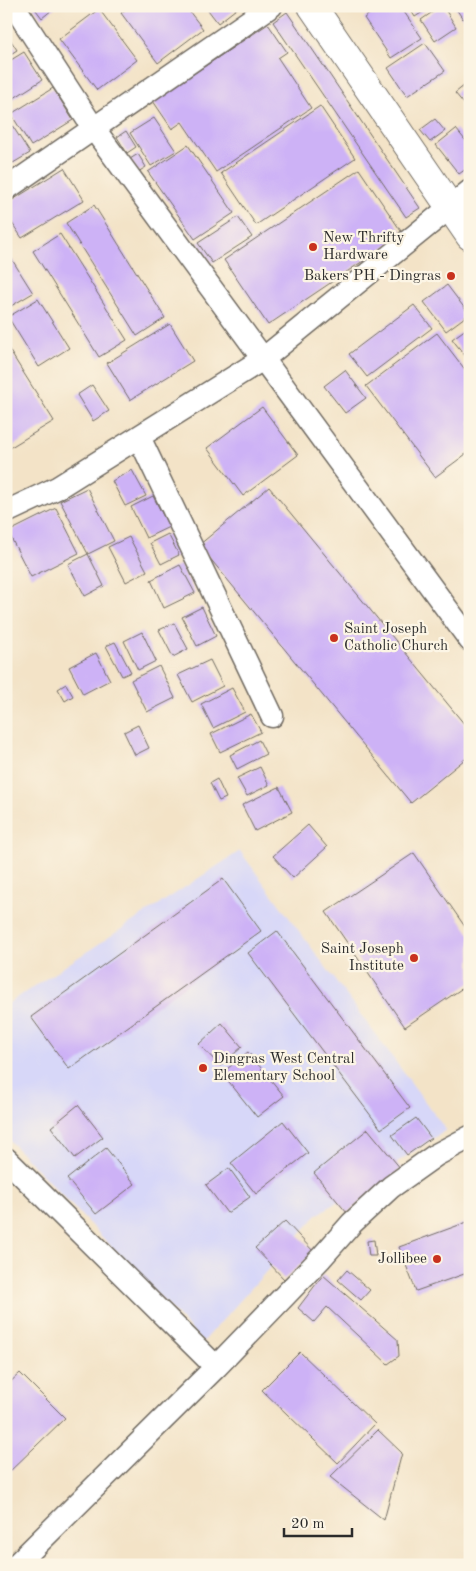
<svg xmlns="http://www.w3.org/2000/svg" width="476" height="1571" font-family="'Old Standard TT',serif">
<rect width="100%" height="100%" fill="#fcf5e5"/>
<filter id="ink" filterUnits="userSpaceOnUse"><feTurbulence type="fractalNoise" baseFrequency=".02" numOctaves="2"/><feDisplacementMap in="SourceGraphic" scale="10" xChannelSelector="R" yChannelSelector="G"/><feConvolveMatrix kernelMatrix="1 2 1 2 8 2 1 2 1" color-interpolation-filters="sRGB"/></filter>
<filter id="wash" filterUnits="userSpaceOnUse"><feTurbulence type="fractalNoise" baseFrequency=".0096" numOctaves="4" result="noise"/><feDisplacementMap in="SourceGraphic" scale="20" xChannelSelector="R" yChannelSelector="G"/><feGaussianBlur stdDeviation="1.12" result="paint"/><feColorMatrix in="noise" values="0 0 0 0 0 0 0 0 0 0 0 0 0 0 0 0 0 1.4 0 .05"/><feComposite in="paint" operator="in"/></filter>
<g filter="url(#wash)">
<rect width="100%" height="100%" fill="#f3e3c7"/>
<path fill="#d7d7f8" d="M240,851L446,1130L317,1215L203,1342L6,1137V1005Z"/>
<g id="blocks">
<path fill="#cdb2f6" d="M33,6H57L42,18Z
M129,6H185L203,29L158,63L121,13Z
M205,6H240L218,23Z
M380,6H400L422,38L391,58L364,18Z
M408,6H432L415,17Z
M441,6H443L456,27L435,41L421,20Z
M454,6H470V15L463,19Z
M99,9L137,60L97,90L59,39Z
M287,12L420,208L406,217L273,22Z
M268,24L287,52L278,58L311,108L216,172L182,122L172,129L153,101Z
M6,33L17,50L6,57Z
M425,43L445,71L407,96L388,68Z
M24,52L42,80L11,100L6,93V63Z
M470,81V111L455,93Z
M53,88L73,120L31,146L11,114Z
M320,106L355,158L256,225L221,173Z
M6,116L30,153L13,163L6,152Z
M154,118L176,151L151,166L130,133Z
M435,119L445,131L430,142L420,130Z
M456,129L470,146V166L459,174L436,145Z
M126,131L136,147L127,153L117,137Z
M188,145L234,213L195,239L148,172Z
M138,154L146,167L138,172L130,159Z
M64,168L84,200L22,238L6,214V204Z
M359,169L403,234L268,325L224,260Z
M94,205L165,318L137,336L66,223Z
M238,217L252,237L212,263L198,243Z
M60,234L127,340L99,357L33,251Z
M6,250L33,293L6,309Z
M447,285L469,314L446,331L424,302Z
M38,299L69,348L39,367L8,317Z
M414,305L432,328L367,377L349,354Z
M170,324L193,361L130,400L107,363Z
M470,326V362L452,339Z
M437,333L470,376V451L435,477L366,386Z
M6,345L54,421L6,450Z
M345,370L366,398L345,413L324,386Z
M92,385L109,411L93,421L77,395Z
M262,407L298,455L243,496L207,448Z
M132,470L146,496L125,506L112,481Z
M269,487L470,731V755L411,803L199,545Z
M87,488L114,541L88,554L60,501Z
M153,496L169,527L146,538L131,507Z
M56,508L79,553L31,577L8,532Z
M168,534L179,555L161,564L150,543Z
M129,537L147,571L126,582L108,547Z
M88,554L104,586L85,596L68,564Z
M180,565L195,593L164,608L151,580Z
M202,607L216,636L197,646L182,617Z
M174,623L188,649L173,657L159,630Z
M142,632L156,661L138,670L124,641Z
M115,642L131,672L122,676L106,646Z
M96,653L110,680L83,694L69,667Z
M210,660L223,686L192,702L178,675Z
M159,666L175,698L147,712L131,680Z
M66,684L73,696L65,701L58,689Z
M232,688L245,712L213,728L201,704Z
M251,714L261,732L220,752L211,734Z
M138,725L149,748L135,755L124,732Z
M259,740L266,754L237,769L230,755Z
M260,767L269,785L247,796L237,778Z
M217,779L226,798L219,801L210,783Z
M279,787L292,812L255,831L242,805Z
M308,825L327,847L293,878L273,856Z
M414,853L470,934V983L405,1027L326,912Z
M223,879L261,931L69,1069L31,1017Z
M277,931L410,1108L381,1129L248,953Z
M222,1023L242,1047L220,1066L199,1044Z
M248,1052L284,1096L257,1117L222,1073Z
M78,1105L103,1137L75,1158L51,1127Z
M416,1118L431,1138L407,1155L392,1135Z
M283,1121L308,1153L256,1194L231,1163Z
M368,1129L401,1169L347,1213L314,1173Z
M106,1148L135,1184L96,1214L67,1179Z
M229,1168L250,1197L227,1213L206,1185Z
M285,1221L314,1252L284,1279L255,1248Z
M470,1221V1272L416,1291L399,1247Z
M374,1240L376,1256H369L367,1241Z
M347,1270L370,1290L361,1300L338,1280Z
M323,1275L398,1340L399,1356L388,1364L327,1307L314,1322L298,1308Z
M300,1352L375,1424L338,1463L262,1390Z
M20,1373L65,1418L6,1475V1386Z
M378,1430L402,1453L384,1520L330,1477Z"/>
</g>
</g>
<g filter="url(#ink)">
<use href="#blocks" fill-opacity="0" stroke="#716b62" stroke-width="1"/>
<g fill="none" stroke-linecap="round" stroke-linejoin="round">
<g stroke="#716b62" stroke-width="25">
<path id="minor" d="M14,6L94,129L470,640
M6,189L271,6
M139,437L272,716
M6,512L57,488L263,359L470,191
M6,1159L216,1367
M16,1565L216,1367L321,1258L352,1223L391,1187L436,1155L470,1137"/>
</g>
<g stroke="#716b62" stroke-width="30">
<path id="primary" d="M312,6L470,236"/>
</g>
<use href="#minor" stroke="#fff" stroke-width="22"/>
<use href="#primary" stroke="#fff" stroke-width="28"/>
</g>
</g>
<g fill="#c8321e" stroke="#fcf5e5" stroke-width="2">
<circle cx="313" cy="247" r="5"/>
<circle cx="451" cy="276" r="5"/>
<circle cx="334" cy="638" r="5"/>
<circle cx="414" cy="958" r="5"/>
<circle cx="203" cy="1068" r="5"/>
<circle cx="437" cy="1259" r="5"/>
</g>
<g text-anchor="middle" dominant-baseline="central" stroke-width="4.5" stroke-linejoin="round" paint-order="stroke">
<g font-size="15" fill="#2b2b2b" stroke="#fcf5e5" text-anchor="start">
<text x="323" y="238">New Thrifty<tspan x="323" dy="17">Hardware</tspan></text>
<text x="441" y="276" text-anchor="end">Bakers PH - Dingras</text>
<text x="344" y="629">Saint Joseph<tspan x="344" dy="17">Catholic Church</tspan></text>
<text x="404" y="949" text-anchor="end">Saint Joseph<tspan x="404" dy="17">Institute</tspan></text>
<text x="213" y="1059">Dingras West Central<tspan x="213" dy="17">Elementary School</tspan></text>
<text x="427" y="1259" text-anchor="end">Jollibee</text>
</g>
</g>
<rect width="476" height="1571" fill="none" stroke="#fcf5e5" stroke-width="25"/>
<path d="M284 1528v8h68v-8" fill="none" stroke="#2b2b2b" stroke-width="2.5"/>
<text x="291" y="1528" font-size="15" fill="#2b2b2b" stroke="#fcf5e5" stroke-width="4" paint-order="stroke">20 m</text>
</svg>
